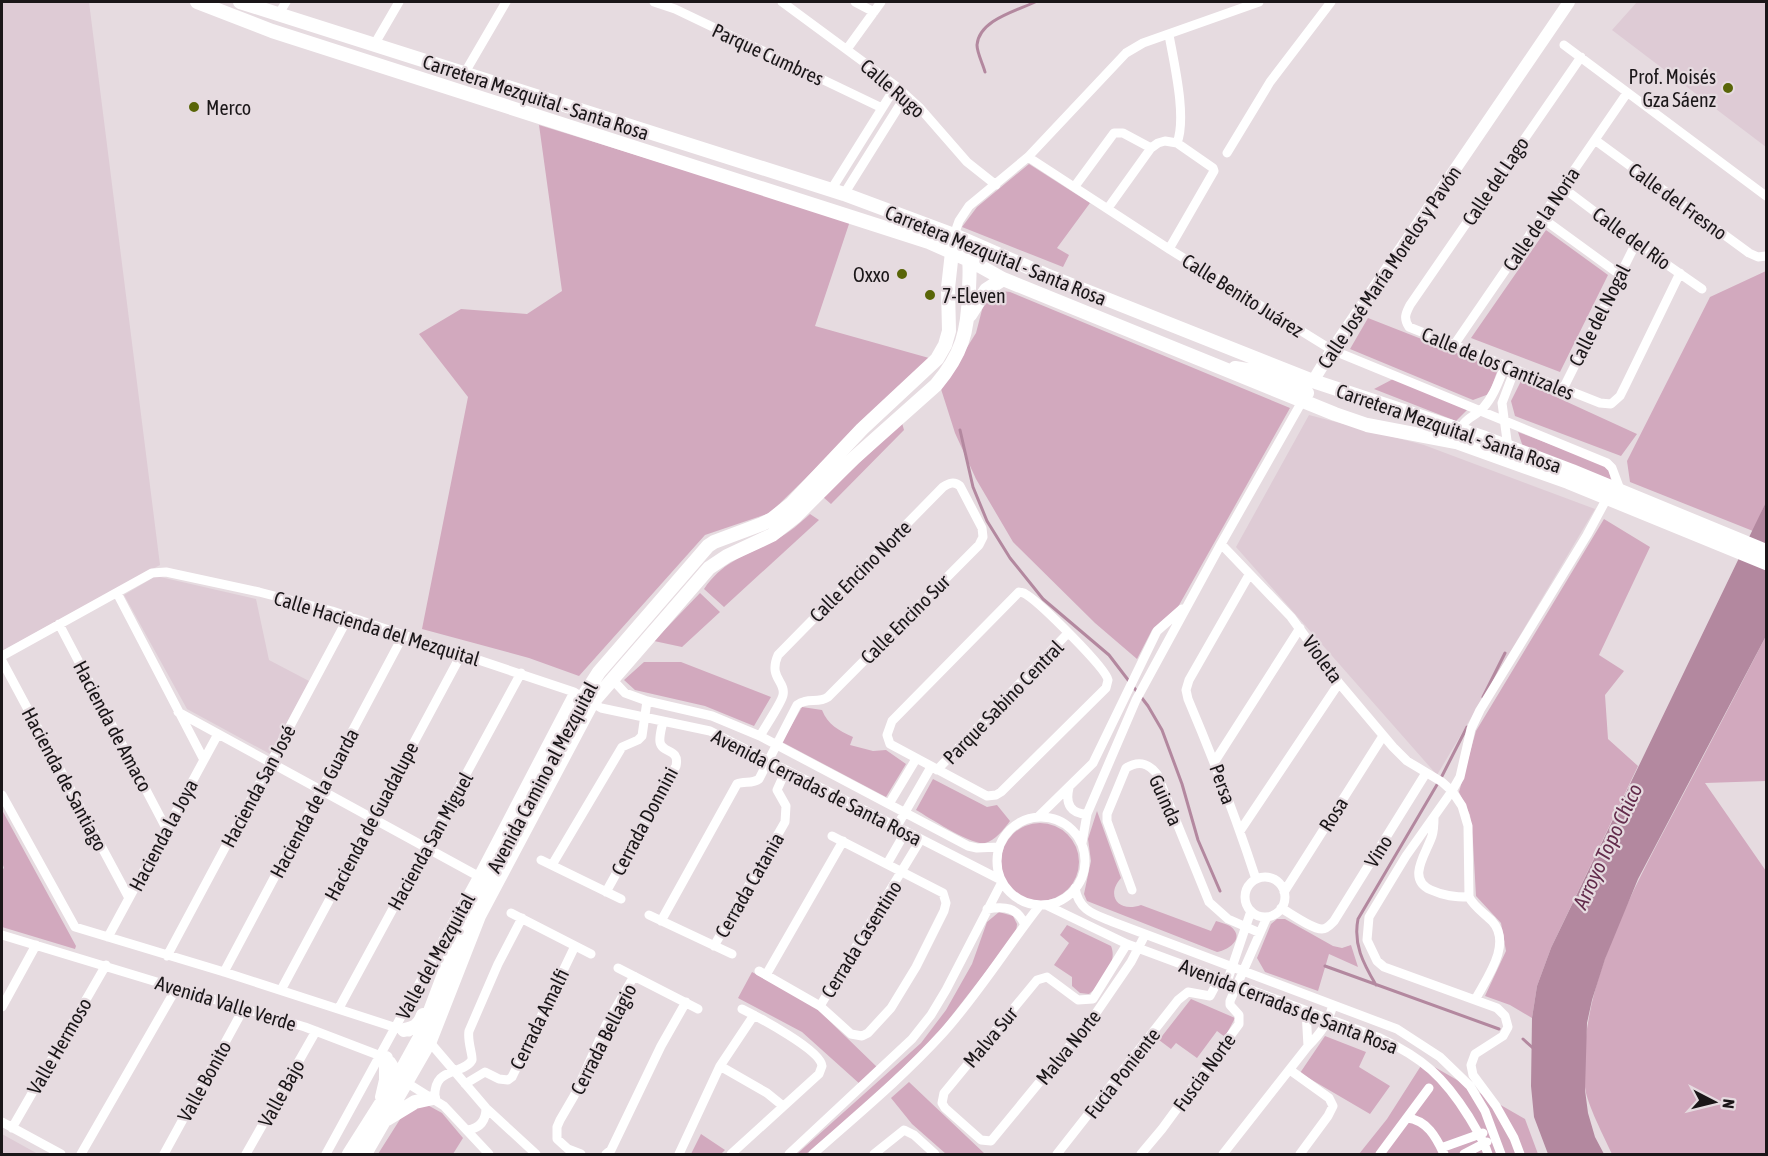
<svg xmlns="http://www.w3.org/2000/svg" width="1768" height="1156" font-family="'Asap Condensed',sans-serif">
<rect width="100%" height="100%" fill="#e6dbe0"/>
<path fill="#decbd5" d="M2,2H89L160,565L2,651Z
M1637,2H1766V147L1612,30Z
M1309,415L1424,445L1595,509L1437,775L1236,547Z
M156,576L256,599L269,660L309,681L270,754L187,709L124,595Z
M2,1134L38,1154H2Z"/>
<path fill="#d2a9be" d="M539,125L850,221L815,326L929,358L770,513L705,535L579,676L529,658L422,629L468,397L419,334L461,309L527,314L562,291Z
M1029,164L1090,203L1057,248L1069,255L1063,267L962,227L977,207Z
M1546,230L1608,275L1560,372L1471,338Z
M1766,271V502L1753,531L1630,482L1627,461L1710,297Z
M1001,291L1010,292L1290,408L1178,607L1152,630L1137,659L1095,623L1013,542L976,479L955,433L941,389L976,333L983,306Z
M1368,318L1498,369L1489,394L1473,400L1350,349Z
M1395,378L1468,409L1456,421L1374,389Z
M1521,381L1637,434L1621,456L1515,416L1511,401Z
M902,423L904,430L831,504L823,497Z
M1518,432L1608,466L1611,480L1523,447Z
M810,514L819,520L724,607L704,589C725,559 747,556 777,539C789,533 800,523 810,514Z
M1604,519L1650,547L1599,655L1624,671L1605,695L1608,739L1638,766L1551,948L1537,986L1532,1018L1510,1005L1485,996L1506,951L1501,923L1476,896L1473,842L1470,815L1459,792L1476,731Z
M700,593L720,612L682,647L654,641Z
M1766,636V781L1705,783L1766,871V1154H1612C1605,1139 1586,1102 1585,1087C1576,987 1637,883 1682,797C1710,744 1738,690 1766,636Z
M644,662H681L771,697L754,726L705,706L635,690L624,680Z
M802,707L822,710C828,725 838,730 853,737L850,745L873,751L886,750L906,764L886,797L782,742Z
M933,779L987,807L997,805L1010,821C1004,829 995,841 985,843C972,846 930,818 916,810Z
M2,810L76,946L75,949L2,927V870L4,868L2,862Z
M1097,811L1121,878C1105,896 1119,913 1141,905L1211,931L1216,921C1220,922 1226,924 1230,926C1246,938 1229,950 1217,952L1087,901L1084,894L1091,861L1088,839Z
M1001 862a39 39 0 1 1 78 0a39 39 0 1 1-78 0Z
M999,912L1013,916L1017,924L1016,933L932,1041L846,1121L806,1154H797L921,1043L946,1010L972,964L987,922Z
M1277,919H1285L1333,946L1342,948L1351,945L1358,967L1329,954L1318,991L1265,972L1257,958L1271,924Z
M1067,925L1111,946C1118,962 1102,984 1089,994L1080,993L1072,986V977L1054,965L1069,943L1060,935Z
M752,972L814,1006L877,1067L861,1085L802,1032L738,998Z
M1191,999L1235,1018L1225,1037L1217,1031L1197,1058L1176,1043L1171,1049L1159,1040Z
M1325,1036L1366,1052L1359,1067L1390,1086L1370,1114L1300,1073Z
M1424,1061L1525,1119L1538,1154H1359L1387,1119Z
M909,1082L985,1154H946L912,1124L891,1098Z
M422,1102L442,1113L463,1138L453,1154H378L404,1113Z
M701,1134L725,1150L721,1154H691Z"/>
<path fill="#b3889f" d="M1766,502V636L1638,879L1605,959L1592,1000L1587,1023L1585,1090L1588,1113L1595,1137L1604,1154H1548L1534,1117L1531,1086L1532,1018L1537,986L1551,948Z"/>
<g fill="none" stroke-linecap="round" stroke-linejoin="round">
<path stroke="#b3889f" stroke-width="3" d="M985,72C983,64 977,53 977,45C979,20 1016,11 1035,2
M960,430L973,487L987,521L1010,558L1043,599L1109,655L1148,706L1162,730L1182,784L1198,840L1220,891
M1483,697L1505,653
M1442,776L1467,727
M1325,966L1499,1029
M1376,985C1363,963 1353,944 1358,919L1438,783
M1523,1039L1533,1048"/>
<path stroke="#fff" stroke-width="9" d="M654,2L675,9L882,108
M782,2L896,86L919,107L967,162L996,185
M855,2L874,12
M278,15L286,2
M1169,35C1174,63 1187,117 1177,143
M374,45L399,2
M1564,45L1766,196
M847,49L881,2
M1581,57L1410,305C1406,313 1403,318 1409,327L1600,403L1611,404L1620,396L1626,384L1680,273
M464,74L506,2
M1595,140L1749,253L1758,257L1766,256
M1227,153L1270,82L1331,2
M1028,157L1169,249L1332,350L1607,463L1612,468L1621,492
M1075,186L1114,133H1123L1151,148
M1562,187L1636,243L1702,289
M831,190L896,86
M844,194L906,95
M1108,208L1151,148L1158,143L1165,141L1177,143L1213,168L1214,171L1169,249
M1542,218L1619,274
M954,235L959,221L969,206L1028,157L1126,53L1143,43L1259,2
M1454,345L1627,93
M1563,389L1636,243
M1461,435C1460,419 1474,418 1483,408C1494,396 1499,380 1505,366
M1508,448L1502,403L1515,369
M1221,544L1291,617L1339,683L1393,747L1407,761L1442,782L1452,791L1462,806L1468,826L1469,897C1474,907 1484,913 1492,921C1513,944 1486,979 1475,1000
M1249,575L1189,680L1186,690L1188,699C1213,758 1236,818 1256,879
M1019,592C1023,593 1023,592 1027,595C1041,604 1106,668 1108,680L1106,688L1001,792L996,795L987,796L890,744L887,735L892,721Z
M117,593L204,760
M59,624L166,828
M2,656L152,573L166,572L259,592L332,611L574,692L601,708L710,731L1001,880
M2,661L129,898
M612,679L625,693L647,701L712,716L760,736L968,846L977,848L999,847
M178,712L478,876
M1215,761L1300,628
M937,770L1068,633
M1069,788C1065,804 1071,814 1087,814
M2,795L75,927L224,972L409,1032
M889,804L916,759
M1039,816L1093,763L1157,631L1182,609
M997 861a44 44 0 1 1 88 0a44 44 0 1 1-88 0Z
M1434,817C1434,824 1434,830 1432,836C1426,854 1406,879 1431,890C1444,896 1455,897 1469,897
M897,826L931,767
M1240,831L1339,683
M1082,843L1087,814L1136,700L1221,544L1304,398
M541,860L621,899
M887,864L906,831
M552,865L622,747L638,740L642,736L647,701
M1245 897a20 20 0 1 1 40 0a20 20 0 1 1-40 0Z
M1075,888C1079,911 1094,914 1113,922L1397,1029L1440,1057L1470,1086L1485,1111L1501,1154
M1132,890L1107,821V814L1126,768C1139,760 1148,763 1157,774L1209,902L1228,919L1260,933
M606,892L676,766C680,748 662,754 660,742C659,736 662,727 663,721
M1284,892L1383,736
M1046,905L1127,944L1380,1038C1423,1058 1444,1077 1469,1117C1476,1129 1484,1141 1488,1154
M1281,908C1290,913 1312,929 1322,929C1327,929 1331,924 1334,921L1426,773
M987,909C1005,906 1017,907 1025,925
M511,913L591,954
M649,915L732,954
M661,921L737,784C744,781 753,784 759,779L797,705C807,697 818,704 828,697L979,545L983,537L982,528L960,486C954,481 949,483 943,487L778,655C768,678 786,681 783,695C782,702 765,727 760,736
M2,935L305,1027L386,1058L391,1061L404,1081L444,1106L489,1154
M108,937L218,734
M1127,944L1093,999L1078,1000L1047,977L1037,980L944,1093L942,1103L945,1108L981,1140L991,1141L1094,1016L1131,962L1145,935
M714,946L785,822L786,806L777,790L786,770
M167,956L349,616
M618,968L698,1009
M759,971L820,1006L851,1034L862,1036L868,1033L891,1008L916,967L944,911L946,903L943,893L832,836
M224,972L404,634
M766,975L843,841
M1227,982L1251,911
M281,990L462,653
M820,1006L921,839
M2,1007L36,945
M339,1008L521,673
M1306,1011L1308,1046
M427,1039L486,1108L536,1154
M720,1066L767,1093L783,1106
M1290,1070L1329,1098L1333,1106L1328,1116L1300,1154
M465,1084L485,1072L499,1079L508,1080L512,1077L575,946
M435,1100C432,1065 463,1076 472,1060C473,1056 467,1040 469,1031L498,964L522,918
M1407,1118C1427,1120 1436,1137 1444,1154
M2,1122L61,1154
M12,1128L106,965
M468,1130C480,1128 486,1121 486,1108
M1441,1148L1483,1133
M81,1154L177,987
M164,1154L244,1008
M246,1154L316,1031
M326,1154L478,876L574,692
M581,1154L568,1149L557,1139V1127L560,1120L574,1096L606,1025L634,976
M606,1154L611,1150L661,1046L686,1002
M679,1154L720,1066L754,1015
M731,1154L819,1074L822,1066C821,1050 758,1017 742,1009
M789,1154L912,1039L931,1015L946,990L1002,882
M813,1154C857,1115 903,1077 943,1033C979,993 1007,947 1040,905
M874,1154L904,1130L914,1135L935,1154
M1057,1154L1178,1000L1188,992L1210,996L1219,979
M1141,1154L1162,1129L1239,1024V1015L1230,1005V1001L1267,917
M1223,1154L1308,1046C1321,1033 1328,1023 1333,1005
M1380,1154L1429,1088
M1464,1154L1487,1142
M1520,1154L1514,1138L1496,1106L1473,1075L1471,1065L1475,1054L1503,1036L1508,1027L1505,1016L1497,1008L1384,967L1377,961L1367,940L1369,917L1406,856L1452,791L1460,777L1471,729L1480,710L1587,535L1607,498"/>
<path stroke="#fff" stroke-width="12" d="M1313,381L1332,350L1569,2"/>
<path stroke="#fff" stroke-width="14" d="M197,2L272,31L929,242L969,260L1003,279L1335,414L1367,425L1456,442L1568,482L1766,563
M240,2L844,194L954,235L1046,275L1313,381L1485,438L1572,471L1766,551
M970,315L986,290L1003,279
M1235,368L1253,371L1307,393
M404,1030C414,1028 419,1026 423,1015
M382,1097L386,1080V1058
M387,1119L415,1102L433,1098
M349,1154L399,1075L421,1035L460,932L583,697L599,672L708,546L714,542L762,524L772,519L791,504L862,429L937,359L945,345L949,331L948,288L953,243
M365,1154L430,1041L479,916L592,703L709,568L727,556L772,535L795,517L854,458L936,385C962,354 968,332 969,292C969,279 971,266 968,254"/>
</g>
<g fill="#596508" stroke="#e6dbe0" stroke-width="2">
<circle cx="1728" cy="88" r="6"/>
<circle cx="194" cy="107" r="6"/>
<circle cx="902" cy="274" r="6"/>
<circle cx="930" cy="295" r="6"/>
</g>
<g text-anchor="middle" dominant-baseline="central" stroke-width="4.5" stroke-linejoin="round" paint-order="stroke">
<g font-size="20" fill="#1a1618" stroke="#e6dbe0">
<text transform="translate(768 54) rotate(25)">Parque Cumbres</text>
<text transform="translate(893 88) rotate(41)">Calle Rugo</text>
<text transform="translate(536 97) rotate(18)">Carretera Mezquital - Santa Rosa</text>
<text transform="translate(1495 181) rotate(-56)">Calle del Lago</text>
<text transform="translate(1678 201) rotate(36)">Calle del Fresno</text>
<text transform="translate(1541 219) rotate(-56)">Calle de la Noria</text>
<text transform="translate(1632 238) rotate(36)">Calle del Río</text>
<text transform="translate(996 255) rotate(22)">Carretera Mezquital - Santa Rosa</text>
<text transform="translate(1389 267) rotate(-56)">Calle José María Morelos y Pavón</text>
<text transform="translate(1243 295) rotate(32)">Calle Benito Juárez</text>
<text transform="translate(1599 315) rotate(-63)">Calle del Nogal</text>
<text transform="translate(1498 363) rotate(22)">Calle de los Cantizales</text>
<text transform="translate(1449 428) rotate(19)">Carretera Mezquital - Santa Rosa</text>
<text transform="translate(860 571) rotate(-45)">Calle Encino Norte</text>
<text transform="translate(905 619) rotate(-45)">Calle Encino Sur</text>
<text transform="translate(377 628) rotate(17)">Calle Hacienda del Mezquital</text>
<text transform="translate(1323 659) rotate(54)">Violeta</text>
<text transform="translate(1003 702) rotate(-46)">Parque Sabino Central</text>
<text transform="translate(113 726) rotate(62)">Hacienda de Amaco</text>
<text transform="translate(542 777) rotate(-62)">Avenida Camino al Mezquital</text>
<text transform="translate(65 779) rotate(62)">Hacienda de Santiago</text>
<text transform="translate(1223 784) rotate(70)">Persa</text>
<text transform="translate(258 786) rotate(-62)">Hacienda San José</text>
<text transform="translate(817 787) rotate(27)">Avenida Cerradas de Santa Rosa</text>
<text transform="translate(1166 800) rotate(66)">Guinda</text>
<text transform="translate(314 803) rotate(-62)">Hacienda de la Guarda</text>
<text transform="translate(1333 814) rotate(-58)">Rosa</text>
<text transform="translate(371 821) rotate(-62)">Hacienda de Guadalupe</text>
<text transform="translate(644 821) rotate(-62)">Cerrada Donnini</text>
<text transform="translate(163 835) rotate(-62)">Hacienda la Joya</text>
<text transform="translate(430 841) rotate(-61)">Hacienda San Miguel</text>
<text transform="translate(1378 851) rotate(-58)">Vino</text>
<text transform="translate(749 885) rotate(-60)">Cerrada Catania</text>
<text transform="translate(861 939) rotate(-58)">Cerrada Casentino</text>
<text transform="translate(435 956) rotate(-61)">Valle del Mezquital</text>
<text transform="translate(226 1003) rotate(17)">Avenida Valle Verde</text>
<text transform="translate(1289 1006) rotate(21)">Avenida Cerradas de Santa Rosa</text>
<text transform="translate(539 1019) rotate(-64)">Cerrada Amalfi</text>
<text transform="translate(990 1037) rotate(-50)">Malva Sur</text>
<text transform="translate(603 1039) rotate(-63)">Cerrada Bellagio</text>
<text transform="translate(59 1046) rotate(-60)">Valle Hermoso</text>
<text transform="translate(1068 1047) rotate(-51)">Malva Norte</text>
<text transform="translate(1204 1072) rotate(-54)">Fuscia Norte</text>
<text transform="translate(1122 1073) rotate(-52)">Fucia Poniente</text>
<text transform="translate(204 1081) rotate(-61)">Valle Bonito</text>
<text transform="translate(281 1093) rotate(-61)">Valle Bajo</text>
</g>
<g font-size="20" fill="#1a1618" stroke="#e6dbe0" text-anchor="end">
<text x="1716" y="76">Prof. Moisés<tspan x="1716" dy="23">Gza Sáenz</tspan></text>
<text x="206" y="107" text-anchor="start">Merco</text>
<text x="890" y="274">Oxxo</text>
<text x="942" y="295" text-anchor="start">7-Eleven</text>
</g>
<g font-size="21" font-style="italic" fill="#632c4c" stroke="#e6dbe0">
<text transform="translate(1607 846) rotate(-65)">Arroyo Topo Chico</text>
</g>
</g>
<rect width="1768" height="1156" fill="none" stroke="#1a1618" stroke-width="6"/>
<g transform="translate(1714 1102) rotate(97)" stroke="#e6dbe0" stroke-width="4.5" paint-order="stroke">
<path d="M0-4.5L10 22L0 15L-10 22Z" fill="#1a1618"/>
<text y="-9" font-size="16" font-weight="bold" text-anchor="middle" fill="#1a1618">N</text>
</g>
</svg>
